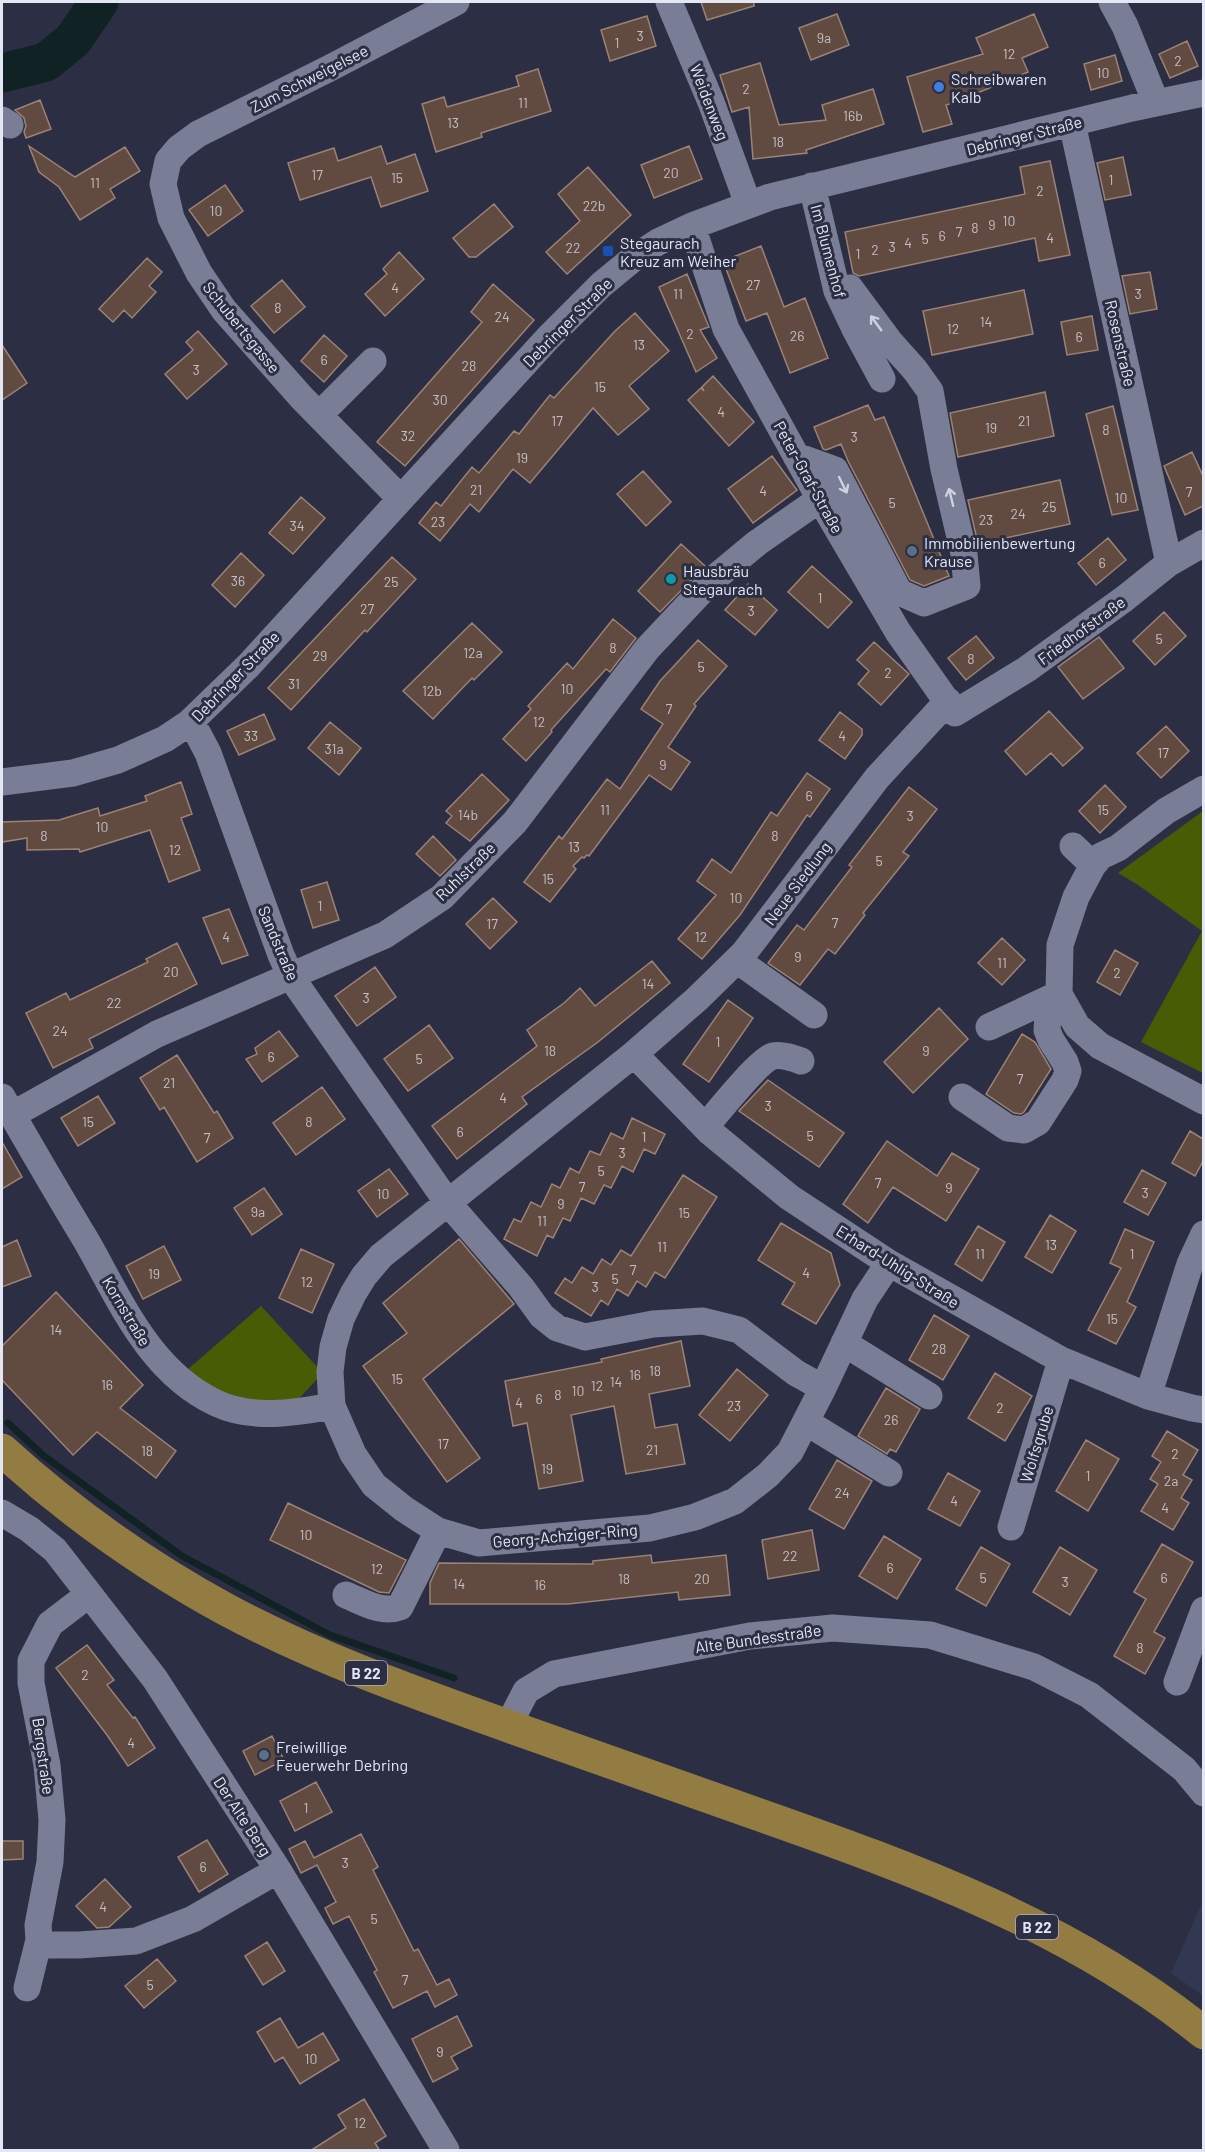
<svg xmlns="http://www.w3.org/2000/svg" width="1205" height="2152" font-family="Barlow,sans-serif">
<rect width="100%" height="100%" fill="#2c2f43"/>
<path fill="#333852" d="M1203,1901V1996L1171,1973Z"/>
<path fill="#485b05" d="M1203,811V1073L1141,1042L1202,931L1138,885L1118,873Z
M261,1306L321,1371L320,1376L294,1404L254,1403L217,1391L187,1370Z"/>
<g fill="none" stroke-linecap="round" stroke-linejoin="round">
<path stroke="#112224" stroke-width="7" d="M8,1423L44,1456L182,1556L330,1635L454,1678"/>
<path stroke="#112224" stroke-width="39" d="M2,73L46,62L73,40L99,2"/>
</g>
<path fill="#614a3f" stroke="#9c8276" stroke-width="1.5" d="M701,2H754V6L707,20Z
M837,14L849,45L811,60L799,28Z
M1034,14L1048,47L1022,58L1028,72L970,96V98L946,105L952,124L923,132L907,77L983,54L976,38Z
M647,16L656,46L610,61L601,30Z
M1187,41L1198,66L1170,78L1159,54Z
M1115,55L1122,81L1091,90L1084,64Z
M760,63L779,125L826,120L822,105L873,89L884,124L806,150L807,153L753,159L749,107L732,112L720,75Z
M538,69L551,111L481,133L482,137L436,152L422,104L444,97L447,107L519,86L516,76Z
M40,100L51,129L26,138L24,132L26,126L24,118L15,110Z
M29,146L75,177L125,147L140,171L110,189L115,198L80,220L59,187L39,172Z
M381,146L387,164L415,154L428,191L381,207L371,177L300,200L288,163L334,148L338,161Z
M689,146L702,179L654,198L641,165Z
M1123,157L1131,195L1105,200L1097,163Z
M1050,161L1070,255L1039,261L1035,238L859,276L853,273L845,232L1025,194L1020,167Z
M588,167L631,215L567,274L546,252L580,221L558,194Z
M225,185L243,211L208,236L189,210Z
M494,204L513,227L476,257H469L453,238Z
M761,246L784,307L805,298L828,358L790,373L767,313L746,321L723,261Z
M399,252L424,279L385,316L365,294L387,274L383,269Z
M147,258L162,272L149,286L156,292L132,318L124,310L113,322L99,309Z
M1150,272L1157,309L1130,314L1122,276Z
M687,274L709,327L700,330L717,358L696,372L659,287Z
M282,280L305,307L274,333L251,306Z
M493,284L534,320L405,466L377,442L482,322L471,312Z
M1024,290L1033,334L932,355L923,311Z
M635,313L669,351L629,386L649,409L618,435L593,408L530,483L513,469L479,512L470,504L440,541L419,523L436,502L441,506L472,467L479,473L514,431L519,434L550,395L554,398L615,331Z
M1092,316L1098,350L1067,355L1061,322Z
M198,331L227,364L187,399L165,374L193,350L186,342Z
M324,335L347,356L324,382L301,361Z
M2,345L27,383L2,400Z
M713,376L754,422L729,446L688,400L701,388L704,391L702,387Z
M1045,392L1054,436L958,457L950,413Z
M868,405L875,420L884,417L949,576L924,586L910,580L848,461L841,444L826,450L823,449L814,427Z
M1113,406L1138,510L1112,515L1086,414Z
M1192,452L1203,476V506L1185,515L1164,466Z
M772,456L797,490L753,523L728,489Z
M643,471L671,502L646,526L617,494Z
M1060,480L1070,524L978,544L968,500Z
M301,497L325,518L293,554L269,533Z
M1108,538L1126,560L1096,585L1078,563Z
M681,544L705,566L660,612L638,591Z
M241,553L264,575L235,607L212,585Z
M392,557L416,579L367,632L365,630L291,710L268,688Z
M812,566L852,602L828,628L788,592Z
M748,584L777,610L755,635L725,610Z
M1164,612L1186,636L1155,665L1133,641Z
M613,619L636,638L610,672L606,669L551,730L552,732L526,761L503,739L531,709L528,706L567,663L573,669Z
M472,623L502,652L474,680L472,678L433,719L403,691Z
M976,636L994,658L966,680L948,658Z
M1099,637L1124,668L1083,699L1058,667Z
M698,640L727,666L694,704L696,706L668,747L690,762L671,790L649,775L589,856L587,855L584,858L582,857L573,866L576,869L550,902L524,882L559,836L562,839L607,779L620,789L663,724L641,709L660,681Z
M874,642L909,674L881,705L858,684L869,671L857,660Z
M1049,711L1083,748L1063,766L1051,753L1026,775L1005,751Z
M840,712L862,729V735L845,759L819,740Z
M264,714L275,739L239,755L227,731Z
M330,722L361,748L339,775L308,748Z
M1166,726L1189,751L1161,778L1137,753Z
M807,773L830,789L810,817L807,815L740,915L702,959L678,939L716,895L697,881L712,859L731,873L771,812L777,816Z
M482,774L509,800L470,841L446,823L452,816L446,811Z
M181,782L192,814L181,818L200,870L169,882L150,830L80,852L79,849L27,850V838L2,842V822L59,820L98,808L100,816L147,801L145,796Z
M1105,785L1126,807L1100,833L1079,811Z
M909,787L937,809L903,852L909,856L863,913L865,915L835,954L828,949L800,985L768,963L797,925L804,930L852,867L849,865Z
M433,836L456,860L440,876L416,854Z
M327,882L339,920L313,928L301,890Z
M493,898L517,922L490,949L466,924Z
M229,909L248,955L222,964L203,918Z
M1002,938L1025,960L1002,985L978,963Z
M177,943L197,984L89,1039L93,1048L53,1068L26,1013L66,993L70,1000L148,962L146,959Z
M1115,950L1138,963L1120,995L1097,982Z
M652,961L670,983L598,1042L522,1097L527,1104L457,1159L432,1126L537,1046L527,1030L564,1003L580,988L595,1006Z
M375,967L396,997L357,1026L335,996Z
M728,1000L753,1018L709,1082L683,1064Z
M939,1008L968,1039L913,1093L884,1062Z
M429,1025L453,1058L408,1091L384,1059Z
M279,1031L298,1056L262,1082L246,1059L257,1054L255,1048Z
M1022,1034L1035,1042L1051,1069L1024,1112L1021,1114L1014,1113L986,1094Z
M177,1055L214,1113L217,1111L233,1138L197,1162L164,1107L160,1110L140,1078Z
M768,1080L844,1133L819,1167L739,1111Z
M322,1087L345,1119L296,1155L273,1123Z
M98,1096L115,1123L78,1146L61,1118Z
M632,1118L665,1134L655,1154L644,1149L633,1172L622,1166L611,1188L604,1185L594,1204L581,1198L570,1221L563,1218L553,1238L547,1235L537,1256L504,1239L514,1219L521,1222L531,1202L541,1207L552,1184L560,1188L570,1168L579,1173L590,1151L600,1155L611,1133L623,1139Z
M1190,1131L1203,1139V1161L1195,1176L1172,1163Z
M887,1141L937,1176L952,1153L979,1169L946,1221L893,1187L868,1223L843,1204Z
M2,1142L22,1177L2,1189Z
M389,1169L408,1194L377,1217L358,1191Z
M1142,1170L1166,1183L1148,1215L1124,1202Z
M683,1175L717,1197L665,1278L655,1272L646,1287L637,1281L628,1296L617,1289L608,1305L601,1300L591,1316L555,1293L565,1278L572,1283L582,1267L593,1274L602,1259L611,1265L621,1250L631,1256Z
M264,1188L282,1214L252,1235L234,1208Z
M1050,1215L1076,1231L1052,1273L1025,1257Z
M781,1223L831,1253L840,1285L816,1324L782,1304L795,1283L758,1260Z
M978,1226L1005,1242L982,1281L955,1264Z
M1125,1229L1154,1242L1127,1302L1136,1307L1116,1344L1088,1330L1121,1268L1110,1263Z
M459,1239L514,1304L423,1379L480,1458L447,1482L363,1366L407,1333L383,1303Z
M17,1240L31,1276L2,1287V1247Z
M164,1246L181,1280L143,1299L126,1266Z
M301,1249L334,1264L312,1313L279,1298Z
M56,1292L143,1385L120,1408L176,1451L156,1478L97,1432L73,1455L2,1380V1346Z
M934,1315L969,1336L943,1380L909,1360Z
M681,1341L690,1386L649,1394L655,1428L677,1424L685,1464L626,1474L614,1406L571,1415L583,1481L539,1489L527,1423L513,1426L505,1381L602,1362L601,1359Z
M737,1369L768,1395L730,1441L699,1415Z
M995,1373L1032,1396L1005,1441L968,1418Z
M886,1388L920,1409L896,1452L890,1449L887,1454L858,1436Z
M1167,1431L1198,1450L1183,1475L1192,1480L1181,1498L1189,1503L1173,1530L1141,1511L1158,1484L1150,1479L1161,1462L1152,1456Z
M1086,1440L1119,1459L1088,1511L1056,1491Z
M837,1460L872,1481L844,1529L809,1509Z
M948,1473L980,1491L960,1526L928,1509Z
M288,1503L406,1560L389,1593L379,1592L270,1540Z
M812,1530L819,1570L768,1579L762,1540Z
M884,1536L921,1559L897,1599L859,1576Z
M1162,1544L1193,1562L1154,1632L1165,1638L1145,1674L1114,1656L1146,1599L1134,1592Z
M981,1547L1010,1564L986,1606L956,1589Z
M1060,1547L1097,1570L1070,1615L1033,1592Z
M651,1555L652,1563L726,1555L730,1595L679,1600L678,1592L568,1604H430V1583L439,1563L593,1564V1561Z
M87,1645L114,1680L107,1685L133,1718L135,1717L155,1748L128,1766L107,1735L56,1668Z
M272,1736L284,1760L255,1775L243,1751Z
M316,1782L332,1812L295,1831L280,1801Z
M361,1834L378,1867L373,1870L414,1951L418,1949L437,1985L449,1979L457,1995L435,2007L427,1991L393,2008L374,1972L377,1970L349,1916L333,1924L325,1908L336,1902L317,1865L301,1873L289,1849L305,1841L314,1858Z
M207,1840L228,1874L199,1892L178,1857Z
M2,1841H23V1859L2,1860Z
M105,1879L131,1907L109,1927L97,1928L76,1906Z
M267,1942L285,1971L263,1985L245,1956Z
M157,1959L176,1981L144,2008L125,1986Z
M457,2016L472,2046L451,2057L458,2069L433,2082L412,2039Z
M280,2018L298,2048L323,2033L339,2060L300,2084L283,2057L275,2062L257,2032Z
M364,2099L386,2136L375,2143L380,2151H310L346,2128L338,2115Z"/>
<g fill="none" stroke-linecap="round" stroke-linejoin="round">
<path stroke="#797d95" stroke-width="27" d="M669,2L711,102L748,204
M1112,2L1125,26L1156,103
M2,120L10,125
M1072,123L1169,563
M812,186L837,291L855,329L882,379
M692,226L726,329L820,499L898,632L955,713L1027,669L1124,599L1169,563L1204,543
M319,415L373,361
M796,456L835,470L899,592L924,603L967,586L964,554L944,469L930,391L915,370L890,342L850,288L837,291
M400,498L302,398L224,310L199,273L171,218L163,184L168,161L179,148L198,134L330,68L456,2
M189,723L198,734L208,753L281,955L291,977L448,1203L521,1287L542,1316L557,1328L585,1337L653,1324L703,1321L739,1330L796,1373L823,1388
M2,782L73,773L118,760L165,739L189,723L249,665L548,338L601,285L635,257L658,242L692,226L770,197L1132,108L1204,93
M1204,789L1166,811L1118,848L1101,856L1093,865L1076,897L1060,945L1059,994L1077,1026L1100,1046L1204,1101
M1073,846L1093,865
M737,960L814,1015
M989,1027L1059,994
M634,1054L710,1132L789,1197L889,1263L1061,1360L1148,1396L1192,1408L1204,1410
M2,1097C30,1146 58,1194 87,1242C121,1302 150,1372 216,1403C252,1420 294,1413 332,1406
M962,1097L1008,1128L1024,1130L1038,1122L1065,1080L1068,1071L1065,1062L1051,1040L1047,1030L1049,1000
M12,1115L157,1034L385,935L442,897L515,822L647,649L710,582L757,543L820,499
M705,1127C717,1113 759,1060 773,1056C782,1054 793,1058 801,1061
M889,1263L865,1299L823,1388L790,1452L768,1475L735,1501L695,1517L650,1528L479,1543L438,1531L404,1509L374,1485L353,1454L332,1406L330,1372L333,1347L341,1319L353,1294L364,1276L381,1256L634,1054L697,999L744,953L877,778L948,701
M844,1343L929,1396
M1148,1396L1190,1264L1204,1234
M806,1422L889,1473
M2,1513L29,1529L55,1550L155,1679L278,1870L446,2150
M1011,1527L1061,1360
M88,1595L50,1624L31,1661V1683L47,1765L52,1820L50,1862L38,1925L39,1940L47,1945H79L136,1941L193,1919L278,1870
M346,1595C363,1602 382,1614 400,1607L438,1531
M1177,1682L1204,1610
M508,1726L526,1691L554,1674L750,1636L833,1628L930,1635L1034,1667L1089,1695L1184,1769L1204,1793
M27,1988L39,1940"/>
<path stroke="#937c41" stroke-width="33" d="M2,1450C70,1512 146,1566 227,1610C317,1658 413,1692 508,1726C591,1756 674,1785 757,1814C914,1869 1073,1927 1204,2033"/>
</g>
<defs><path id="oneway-shaft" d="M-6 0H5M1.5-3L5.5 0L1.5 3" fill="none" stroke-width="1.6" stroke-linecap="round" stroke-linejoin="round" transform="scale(1.5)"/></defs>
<g stroke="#ced1e0">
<use href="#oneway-shaft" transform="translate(876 323) rotate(-126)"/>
<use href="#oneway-shaft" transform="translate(843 485) rotate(64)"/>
<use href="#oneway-shaft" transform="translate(951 497) rotate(-104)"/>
</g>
<circle fill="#3f7fe0" stroke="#2c2f43" stroke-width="2" cx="939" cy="87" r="6"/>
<rect fill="#1a4fb4" stroke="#2c2f43" stroke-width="2" x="602" y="245" width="12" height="12" rx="3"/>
<g fill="#5c6f8a" stroke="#2c2f43" stroke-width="2">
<circle cx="912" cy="551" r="6"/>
<circle cx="264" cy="1755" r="6"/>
</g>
<circle fill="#0f9aa8" stroke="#2c2f43" stroke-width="2" cx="671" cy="579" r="6"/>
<g text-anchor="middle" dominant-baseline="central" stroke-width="6" stroke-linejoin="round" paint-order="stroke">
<g font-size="14" fill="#c2bfc6">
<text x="640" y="35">3</text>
<text x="824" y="37">9a</text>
<text x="617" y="42">1</text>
<text x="1009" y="53">12</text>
<text x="1178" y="60">2</text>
<text x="1103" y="72">10</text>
<text x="746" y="88">2</text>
<text x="523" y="102">11</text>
<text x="853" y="115">16b</text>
<text x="453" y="122">13</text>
<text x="778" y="141">18</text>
<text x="671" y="172">20</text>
<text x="317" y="174">17</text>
<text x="397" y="177">15</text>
<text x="1111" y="179">1</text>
<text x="95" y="182">11</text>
<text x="1040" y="190">2</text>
<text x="594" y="205">22b</text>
<text x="216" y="210">10</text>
<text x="1009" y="220">10</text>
<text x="992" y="224">9</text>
<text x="975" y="227">8</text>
<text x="959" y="231">7</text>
<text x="942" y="235">6</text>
<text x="1050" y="237">4</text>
<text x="925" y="238">5</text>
<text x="908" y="242">4</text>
<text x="892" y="246">3</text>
<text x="573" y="247">22</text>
<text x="875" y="249">2</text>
<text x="858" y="253">1</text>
<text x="753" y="284">27</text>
<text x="395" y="287">4</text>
<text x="678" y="293">11</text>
<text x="1138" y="293">3</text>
<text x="278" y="307">8</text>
<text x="502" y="316">24</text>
<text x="986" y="321">14</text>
<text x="953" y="328">12</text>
<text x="690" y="333">2</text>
<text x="797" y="335">26</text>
<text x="1079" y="336">6</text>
<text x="639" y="344">13</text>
<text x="324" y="359">6</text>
<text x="469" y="365">28</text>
<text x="196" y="369">3</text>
<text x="600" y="386">15</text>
<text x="440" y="399">30</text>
<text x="721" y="411">4</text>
<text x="557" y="420">17</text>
<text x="1024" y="420">21</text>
<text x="991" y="427">19</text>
<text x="1106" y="429">8</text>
<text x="408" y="435">32</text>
<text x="854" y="436">3</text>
<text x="522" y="457">19</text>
<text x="476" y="489">21</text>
<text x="763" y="490">4</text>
<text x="1189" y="491">7</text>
<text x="1121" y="497">10</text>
<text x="892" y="502">5</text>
<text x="1049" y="506">25</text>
<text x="1018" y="513">24</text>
<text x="986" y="519">23</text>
<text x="438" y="521">23</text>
<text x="297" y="525">34</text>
<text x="1102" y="562">6</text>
<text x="238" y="580">36</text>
<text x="391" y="581">25</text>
<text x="820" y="597">1</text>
<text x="367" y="608">27</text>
<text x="751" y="610">3</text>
<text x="1159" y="638">5</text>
<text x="613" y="647">8</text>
<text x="473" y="652">12a</text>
<text x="320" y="655">29</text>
<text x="971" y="658">8</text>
<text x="701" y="666">5</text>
<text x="888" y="672">2</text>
<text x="294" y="683">31</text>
<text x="567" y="688">10</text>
<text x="432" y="690">12b</text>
<text x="669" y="708">7</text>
<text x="539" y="721">12</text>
<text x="251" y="735">33</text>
<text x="842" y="735">4</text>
<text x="334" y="748">31a</text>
<text x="1163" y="752">17</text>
<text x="663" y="764">9</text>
<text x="809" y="795">6</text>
<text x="605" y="809">11</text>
<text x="1103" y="809">15</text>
<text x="468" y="814">14b</text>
<text x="910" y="815">3</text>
<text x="102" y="826">10</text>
<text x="44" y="835">8</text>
<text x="775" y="835">8</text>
<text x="574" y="846">13</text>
<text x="175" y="849">12</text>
<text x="879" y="860">5</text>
<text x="548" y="878">15</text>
<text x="736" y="897">10</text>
<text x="320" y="905">1</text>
<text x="835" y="922">7</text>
<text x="492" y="923">17</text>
<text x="226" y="936">4</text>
<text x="701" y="936">12</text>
<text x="798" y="956">9</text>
<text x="1002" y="962">11</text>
<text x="171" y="971">20</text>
<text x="1117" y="972">2</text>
<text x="648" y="983">14</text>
<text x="366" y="997">3</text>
<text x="114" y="1002">22</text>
<text x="60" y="1030">24</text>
<text x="718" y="1041">1</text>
<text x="550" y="1050">18</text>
<text x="926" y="1050">9</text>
<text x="271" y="1056">6</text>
<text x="419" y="1058">5</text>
<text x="1020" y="1078">7</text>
<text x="169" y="1082">21</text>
<text x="503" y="1097">4</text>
<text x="768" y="1105">3</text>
<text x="88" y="1121">15</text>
<text x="309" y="1121">8</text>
<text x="460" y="1131">6</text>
<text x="810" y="1135">5</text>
<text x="644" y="1136">1</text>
<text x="207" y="1137">7</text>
<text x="622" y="1152">3</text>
<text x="601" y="1170">5</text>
<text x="878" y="1182">7</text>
<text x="582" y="1186">7</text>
<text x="949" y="1187">9</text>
<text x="1145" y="1192">3</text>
<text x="383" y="1193">10</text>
<text x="561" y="1203">9</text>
<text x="258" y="1211">9a</text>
<text x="684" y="1212">15</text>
<text x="542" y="1220">11</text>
<text x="1051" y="1244">13</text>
<text x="662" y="1246">11</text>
<text x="980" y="1253">11</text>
<text x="1132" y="1253">1</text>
<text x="633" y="1269">7</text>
<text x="806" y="1272">4</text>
<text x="154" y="1273">19</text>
<text x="615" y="1278">5</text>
<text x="307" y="1281">12</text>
<text x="595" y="1286">3</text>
<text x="1112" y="1318">15</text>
<text x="56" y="1329">14</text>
<text x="939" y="1348">28</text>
<text x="655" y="1370">18</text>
<text x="635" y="1374">16</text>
<text x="397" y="1378">15</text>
<text x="616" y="1381">14</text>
<text x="107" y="1384">16</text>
<text x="597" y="1385">12</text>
<text x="578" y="1390">10</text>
<text x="558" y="1394">8</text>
<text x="539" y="1398">6</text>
<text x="519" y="1402">4</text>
<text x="734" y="1405">23</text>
<text x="1000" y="1407">2</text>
<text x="891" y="1419">26</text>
<text x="443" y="1443">17</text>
<text x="652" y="1449">21</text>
<text x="147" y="1450">18</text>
<text x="1175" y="1453">2</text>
<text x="547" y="1468">19</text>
<text x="1088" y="1475">1</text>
<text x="1171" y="1480">2a</text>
<text x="842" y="1492">24</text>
<text x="954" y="1500">4</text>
<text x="1165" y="1507">4</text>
<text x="306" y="1534">10</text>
<text x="790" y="1555">22</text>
<text x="890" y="1567">6</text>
<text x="377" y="1568">12</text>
<text x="983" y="1577">5</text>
<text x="1164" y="1577">6</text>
<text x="624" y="1578">18</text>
<text x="702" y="1578">20</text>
<text x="1065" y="1581">3</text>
<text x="459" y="1583">14</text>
<text x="540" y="1584">16</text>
<text x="1140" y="1647">8</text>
<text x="85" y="1674">2</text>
<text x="131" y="1742">4</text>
<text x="306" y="1807">1</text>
<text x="345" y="1862">3</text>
<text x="203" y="1866">6</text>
<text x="103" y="1906">4</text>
<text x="374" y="1918">5</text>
<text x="405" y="1979">7</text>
<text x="150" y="1984">5</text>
<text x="440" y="2051">9</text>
<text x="311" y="2058">10</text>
<text x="360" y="2122">12</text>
</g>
<g fill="#2c2f43" stroke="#acafbe" stroke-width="1.5">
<rect x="345" y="1661" width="42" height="24" rx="4.5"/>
<rect x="1016" y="1915" width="42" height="24" rx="4.5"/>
</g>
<g font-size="15" font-weight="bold" fill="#e3e6f3">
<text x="366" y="1673">B 22</text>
<text x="1037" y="1927">B 22</text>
</g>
<g font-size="16" fill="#e3e6f3" stroke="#2c2f43">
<text transform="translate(309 78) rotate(-27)">Zum Schweigelsee</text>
<text transform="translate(710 102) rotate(69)">Weidenweg</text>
<text transform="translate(1024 135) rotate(-14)">Debringer Straße</text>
<text transform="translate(829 251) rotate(75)">Im Blumenhof</text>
<text transform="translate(567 322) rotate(-45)">Debringer Straße</text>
<text transform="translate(242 327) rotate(51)">Schubertsgasse</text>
<text transform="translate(1121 343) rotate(77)">Rosenstraße</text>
<text transform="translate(809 477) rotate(61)">Peter-Graf-Straße</text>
<text transform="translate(1081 630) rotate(-36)">Friedhofstraße</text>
<text transform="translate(235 676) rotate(-46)">Debringer Straße</text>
<text transform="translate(465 871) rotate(-44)">Ruhlstraße</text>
<text transform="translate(797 883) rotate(-53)">Neue Siedlung</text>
<text transform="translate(279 943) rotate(67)">Sandstraße</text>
<text transform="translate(898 1266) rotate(32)">Erhard-Uhlig-Straße</text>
<text transform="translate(127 1311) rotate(59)">Kornstraße</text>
<text transform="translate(1036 1444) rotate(-73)">Wolfsgrube</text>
<text transform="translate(565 1535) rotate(-5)">Georg-Achziger-Ring</text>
<text transform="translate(758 1638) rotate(-8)">Alte Bundesstraße</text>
<text transform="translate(44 1756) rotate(82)">Bergstraße</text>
<text transform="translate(243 1816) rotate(57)">Der Alte Berg</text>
</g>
<g font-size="16" fill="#e3e6f3" stroke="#2c2f43" text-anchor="start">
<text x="951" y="78">Schreibwaren<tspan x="951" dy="18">Kalb</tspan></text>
<text x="620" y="242">Stegaurach<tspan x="620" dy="18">Kreuz am Weiher</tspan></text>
<text x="924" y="542">Immobilienbewertung<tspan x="924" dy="18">Krause</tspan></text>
<text x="683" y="570">Hausbräu<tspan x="683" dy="18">Stegaurach</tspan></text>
<text x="276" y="1746">Freiwillige<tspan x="276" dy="18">Feuerwehr Debring</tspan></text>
</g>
</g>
<rect width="1205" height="2152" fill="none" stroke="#e3e6f3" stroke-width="6"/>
</svg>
